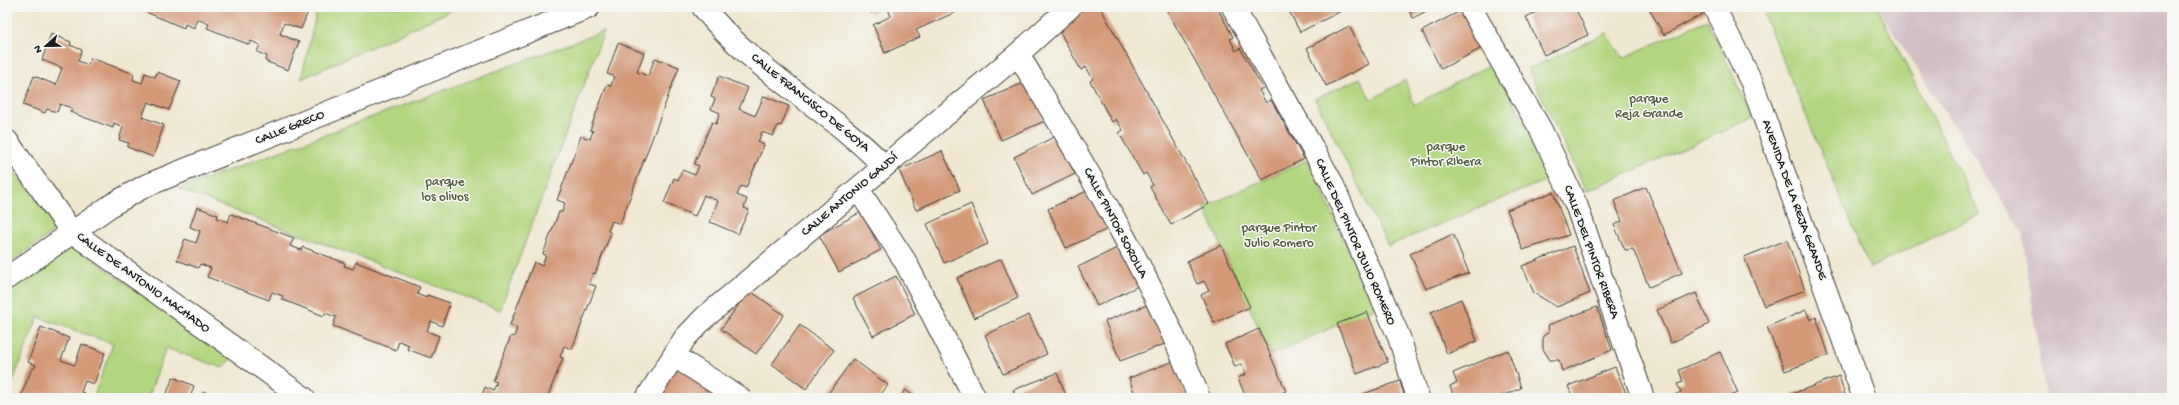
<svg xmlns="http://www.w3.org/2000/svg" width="2179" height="405" font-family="'Gochi Hand',sans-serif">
<rect width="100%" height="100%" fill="#f6f6f2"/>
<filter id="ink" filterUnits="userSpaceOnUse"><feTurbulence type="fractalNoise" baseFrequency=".025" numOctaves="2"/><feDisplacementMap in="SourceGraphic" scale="8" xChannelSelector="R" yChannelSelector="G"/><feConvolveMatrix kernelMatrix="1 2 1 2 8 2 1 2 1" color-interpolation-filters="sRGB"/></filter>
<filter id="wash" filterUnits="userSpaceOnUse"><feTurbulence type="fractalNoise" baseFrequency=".012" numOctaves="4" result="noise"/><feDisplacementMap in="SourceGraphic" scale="16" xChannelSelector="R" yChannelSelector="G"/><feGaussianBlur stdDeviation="0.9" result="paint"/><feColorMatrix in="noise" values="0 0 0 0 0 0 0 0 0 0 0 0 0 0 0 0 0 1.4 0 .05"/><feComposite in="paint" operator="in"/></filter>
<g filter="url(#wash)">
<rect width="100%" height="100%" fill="#efe8d1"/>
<path fill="#d2bec5" d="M1877,7H2172V398H2045L2022,231Z"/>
<path fill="#b2d680" stroke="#67794e" d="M318,7H459L301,79Z
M1784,7H1877L1980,214L1870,268L1764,15Z
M1707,20L1753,118L1587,191L1528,69L1607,33L1623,58Z
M604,31L500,310L178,189Z
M1493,63L1554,177L1388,246L1315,99L1360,78L1371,100L1405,80L1414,105Z
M1308,160L1375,308L1271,355L1204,207Z
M7,162L59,228L7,264Z
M70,243L231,359L223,368L166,348L148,398H93L113,344L38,317L7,396V289Z"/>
<g id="blocks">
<path fill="#d39978" d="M143,7H310L301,29L284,23L280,34L299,42L288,70L265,61L267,56L257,52L260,45L251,41L250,45L207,28L209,24L197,19L194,28L185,24L184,28L141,10Z
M868,7H884L871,13Z
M887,7H967L916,30L920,37L885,53L873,25L891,16Z
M1088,7H1100L1209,204L1171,225L1150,187L1153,185L1146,173L1143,175L1119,133L1123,130L1116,119L1112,122L1090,81L1093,79L1086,67L1081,70L1056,25Z
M1165,7H1217L1233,37L1230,39L1236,51L1240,48L1263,88L1259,90L1266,103L1271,100L1304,159L1262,180Z
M1287,7H1341L1343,10L1300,32Z
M1407,7H1434L1413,18Z
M1547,7H1575L1588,35L1544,55L1526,17Z
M1648,7H1703L1706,12L1664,35Z
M1464,9L1484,47L1441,69L1422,31Z
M1349,26L1369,64L1326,86L1307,48Z
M51,34L71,42L70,45L82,50L78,61L88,65L91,58L134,74L133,80L142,83L145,73L155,77L157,72L181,81L169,110L148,102L142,117L164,125L153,157L127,147L129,143L119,140L123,127L114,123L113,128L70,112L72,108L60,104L57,112L47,109L45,113L23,105L34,76L56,85L62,68L42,60Z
M618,43L644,53L637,72L648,76L655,58L679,67L620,224L612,221L608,231L611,233L595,274L593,273L589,284L596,286L572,349L564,346L560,357L563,358L547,398H481L485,387L493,391L497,382L493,381L511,336L514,337L517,328L510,325L534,262L542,266L546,255L543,254L559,212H562L565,203L557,200L581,136L590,139L593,131L590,130L607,85L611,86L614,76L607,74Z
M719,76L748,88L739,109L755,116L764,96L789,106L781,126L778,125L773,136L762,132L758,142L764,145L746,188L741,186L737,195L747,199L744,208L749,210L738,234L710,222L718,201L704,195L695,216L664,203L674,178L678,180L682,170L695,175L699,166L694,164L712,122L716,124L720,113L711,109L715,99L711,97Z
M1028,81L1045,121L1001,140L984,100Z
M1056,136L1075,174L1032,195L1014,157Z
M942,151L960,190L916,210L899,170Z
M1646,187L1682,273L1649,287L1633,249L1625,250L1614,225L1622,221L1614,201Z
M1091,189L1110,228L1066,248L1048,209Z
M1553,192L1569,235L1523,250L1507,210Z
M971,204L988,244L944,263L927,224Z
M197,207L218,215L217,218L228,222L231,214L294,238L290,246L301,250L303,247L345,263L344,266L353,269L356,262L420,287L417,294L426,298L427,295L450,303L442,326L431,321L427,331L439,336L431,358L407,349L409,345L399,341L396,350L333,326L336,317L325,313L324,316L281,299L283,296L272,292L269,300L207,277L211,268L200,264L198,268L177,260L185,239L196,243L200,231L190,227Z
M861,212L881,250L839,272L819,235Z
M1453,234L1469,273L1426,289L1410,254Z
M1787,240L1805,290L1764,306L1744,257Z
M1221,245L1250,307L1214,323L1201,295L1209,291L1204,281L1197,284L1187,261Z
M1121,246L1140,285L1097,306L1078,267Z
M1573,246L1590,293L1557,307L1534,293L1522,266Z
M1001,259L1018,298L974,318L957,278Z
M896,276L915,314L873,336L853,298Z
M749,290L784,315L756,354L721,329Z
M1696,293L1709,324L1671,343L1657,310Z
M1461,299L1477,341L1447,354L1431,312Z
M1150,304L1165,344L1120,361L1105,321Z
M1597,307L1612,350L1562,371L1559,360H1550L1543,349V336L1549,332L1548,325Z
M1806,310L1810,320L1816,317L1829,355L1785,371L1767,327Z
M1367,312L1388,362L1357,374L1337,324Z
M1029,315L1047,354L1003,374L985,335Z
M800,325L834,350L806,389L772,364Z
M41,327L69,338L61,360L75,365L82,344L105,353L94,384L85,381L81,392L84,393L82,398H20L32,368L34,369L36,365L28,362Z
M1259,329L1286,391L1270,398H1246L1238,378L1246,374L1242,364L1235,367L1225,344Z
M1508,350L1521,388L1497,398H1463V396L1454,398L1450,386L1457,383L1453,373Z
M1720,352L1738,393L1726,398H1673L1672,396L1681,392L1677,384L1683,382L1679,370Z
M853,359L888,385L878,398H825Z
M1174,361L1187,398H1136L1129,378Z
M677,366L725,398H656Z
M1615,367L1628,398H1573L1568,386Z
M1057,373L1067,398H1016L1013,390Z
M1839,376L1846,398H1794L1792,394Z
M173,377L194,386L190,398H165Z
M1400,381L1405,398H1364L1363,394Z
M905,390L917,398H899Z
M204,392L219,398H202Z"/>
</g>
</g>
<g filter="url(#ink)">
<use href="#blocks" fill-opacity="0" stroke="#3c3b37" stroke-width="1"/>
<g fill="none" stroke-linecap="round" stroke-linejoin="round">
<g stroke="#3c3b37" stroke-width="24">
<path id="minor" d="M703,7C753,71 828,108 884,166
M1233,7L1331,181L1399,337L1418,398
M1470,7L1541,130L1577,207L1643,398
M1714,7L1752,83L1864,398
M1018,54C1084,165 1153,276 1199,398
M7,141L71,231L304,398
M858,189L905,261L975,398
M7,278L113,204L145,186L589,7
M674,356L740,398
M647,398L685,338L704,318L1018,54L1070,7"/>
</g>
<use href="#minor" stroke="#fff" stroke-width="22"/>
</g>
</g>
<g text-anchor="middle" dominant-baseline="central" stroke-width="3" stroke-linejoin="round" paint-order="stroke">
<g font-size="13" fill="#505d3f" stroke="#f6f6f2">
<text x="1649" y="99">parque<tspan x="1649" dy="15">Reja Grande</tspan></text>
<text x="1446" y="147">parque<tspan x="1446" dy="15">Pintor RIbera</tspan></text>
<text x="445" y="182">parque<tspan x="445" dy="15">los olivos</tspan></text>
<text x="1279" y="228">parque Pintor<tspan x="1279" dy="15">Julio Romero</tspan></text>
</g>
<g font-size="13" fill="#1c1c1c" stroke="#f6f6f2">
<text transform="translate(810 103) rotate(39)">CALLE FRANCISCO DE GOYA</text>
<text transform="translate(290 128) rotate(-22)">CALLE GRECO</text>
<text transform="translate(850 195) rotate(-40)">CALLE ANTONIO GAUDÍ</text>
<text transform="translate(1794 200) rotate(70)">AVENIDA DE LA REJA GRANDE</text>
<text transform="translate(1115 223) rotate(62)">CALLE PINTOR SOROLLA</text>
<text transform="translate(1355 242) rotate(66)">CALLE DEL PINTOR JULIO ROMERO</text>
<text transform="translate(1591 252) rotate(70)">CALLE DEL PINTOR RIBERA</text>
<text transform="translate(143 283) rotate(36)">CALLE DE ANTONIO MACHADO</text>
</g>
</g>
<rect width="2179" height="405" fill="none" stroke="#f6f6f2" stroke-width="24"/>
<g transform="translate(46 46) rotate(248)" stroke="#f6f6f2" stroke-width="3" paint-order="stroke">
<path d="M0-3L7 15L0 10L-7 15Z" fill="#1c1c1c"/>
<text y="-6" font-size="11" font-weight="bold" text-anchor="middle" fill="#1c1c1c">N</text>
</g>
</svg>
